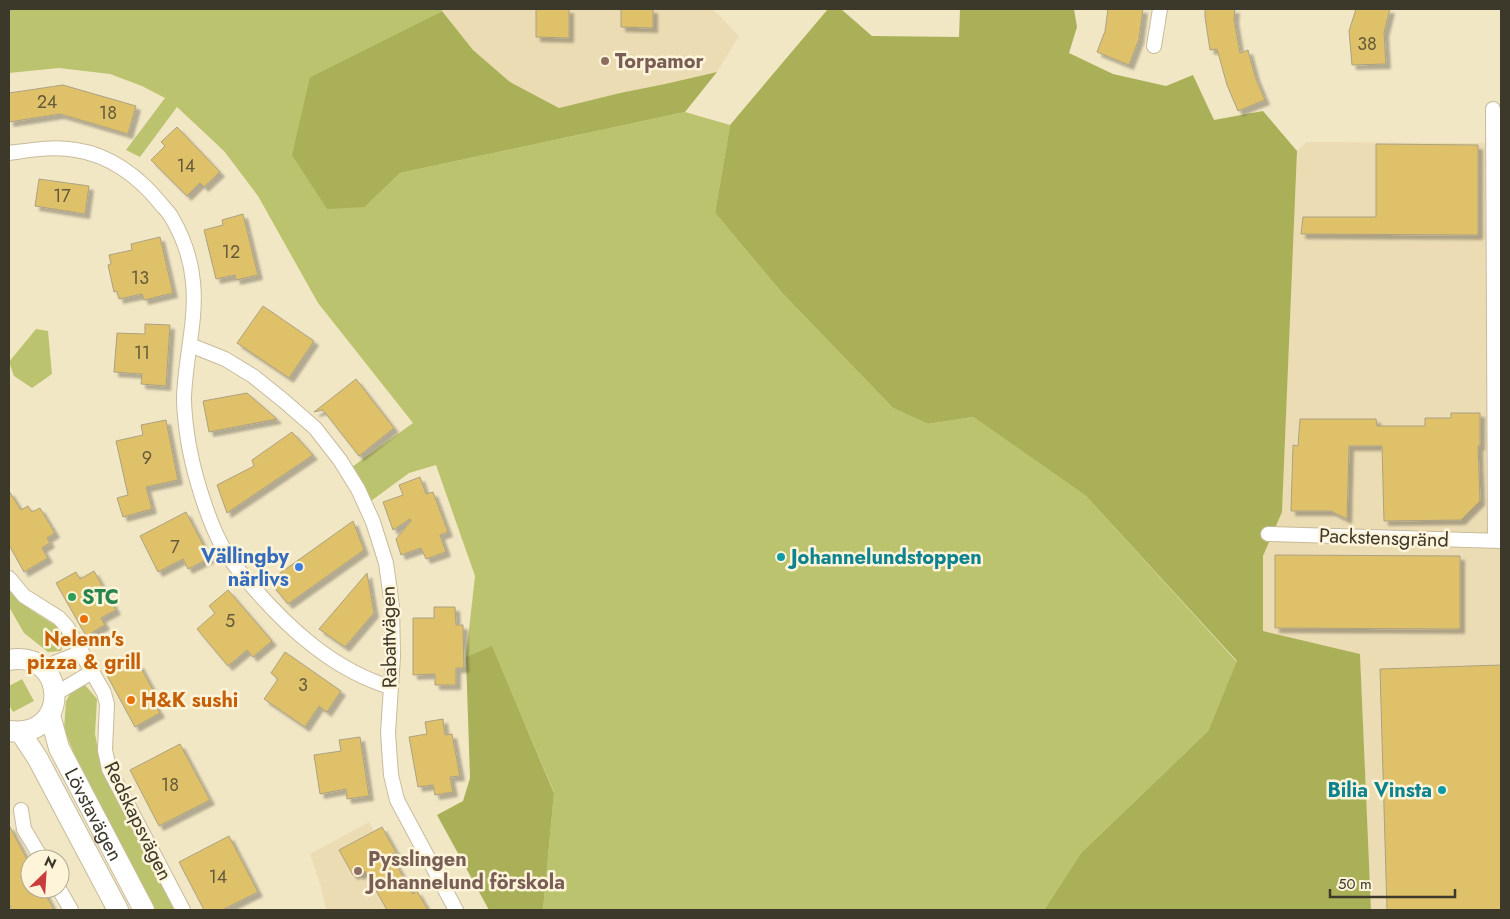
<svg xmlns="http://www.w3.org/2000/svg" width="1510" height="919" font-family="Jost,sans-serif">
<defs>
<filter id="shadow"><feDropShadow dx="4.5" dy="4.5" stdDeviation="1" flood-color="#0004"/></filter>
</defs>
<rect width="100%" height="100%" fill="#f2e7c5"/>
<path fill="#ebdcb4" d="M443,9H713L739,36L717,72L665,84L620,93L559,108L510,82L473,50L442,11Z
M1306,142L1501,143V910H1371L1360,654L1263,632V556L1282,512L1297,151Z
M369,822L374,831L382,827L396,852L391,855L412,893L417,891L428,910H326L321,887L310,854Z"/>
<path fill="#bcc36e" d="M9,9H443L442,11L310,77L365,207L400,173L685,112L730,125L715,213L783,294L893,408L928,424L973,417L1086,496L1237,662L1208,731L1081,853L1044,910H543L554,792L492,647L466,657L475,576L436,465L409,473L371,501L352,467L413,423L318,303L258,196L224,151L177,107L140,157L126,150L165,98L142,86L110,74L59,68L9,73Z
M36,329L48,331L52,374L32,388L14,376L9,362Z
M9,588L12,593L31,610L58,627L65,638L61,651L48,652L24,633L9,607Z
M22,679L34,701L13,712L9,705V686Z
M85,685L97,699L95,734L102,770L176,910H155L74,754L64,729L66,701L72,691Z"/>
<path fill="#a9b058" d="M828,9H841L872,36L959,37L960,9H1074L1077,27L1069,53L1113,74L1166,86L1193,75L1214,120L1263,111L1297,151L1282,512L1263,556V631L1360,654L1371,910H1044L1081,853L1208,731L1237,661L1086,496L973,417L928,424L893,408L783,294L715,213L730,125Z
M442,11L473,50L510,82L559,108L620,93L665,84L717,72L685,112L400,173L365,207L327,209L292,155L310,77Z
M492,646L554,793L543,910H489L437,815L463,801L470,778L466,657Z"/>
<path fill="#dfc16a" stroke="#aca182" filter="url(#shadow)" d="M536,9H569V38L536,37Z
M621,9H653V28L621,27Z
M1108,9H1143L1139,39L1129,65L1097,52L1105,31Z
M1205,9H1235L1234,19L1240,53L1248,50L1255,76L1265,100L1238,111L1227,85L1217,49L1210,50L1205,17Z
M1356,9H1390L1384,33L1386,64L1352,65L1349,31Z
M63,85L136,106L128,134L60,114L9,122V93Z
M177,127L220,172L204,187L200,183L187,196L151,160L165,146L161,142Z
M1376,144L1478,145V235L1301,234L1303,217H1376Z
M39,179L89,186L85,214L35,206Z
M243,214L258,275L236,280L235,275L216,279L204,230L223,225L222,220Z
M160,237L173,293L144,300L142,294L119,299L117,291L114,292L108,265L111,264L109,255L132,250L131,244Z
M263,306L314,341L289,378L237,343Z
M145,324L170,325L166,386L141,384L142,374L114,372L117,333L145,334Z
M356,379L394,428L359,456L323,410L314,412Z
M247,393L277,419L209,432L203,401Z
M1451,413H1480V446H1478L1480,501L1461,520L1384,521L1382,446H1349L1347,519L1331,511H1291L1293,445L1298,446L1300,419H1376L1377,426H1425V418H1451Z
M166,420L178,480L146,487L152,509L123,517L117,498L128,495L116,441L143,435L141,425Z
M292,432L313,455L227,513L217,485L254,466L252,460Z
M420,477L426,494L433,492L448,532L440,535L446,552L426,559L421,548L401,555L396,539L411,521L410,519L393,530L383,502L403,495L399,485Z
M9,491L21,510L28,506L32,512L40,508L55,533L47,538L50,543L42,548L48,558L24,572L9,545Z
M186,512L210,558L188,569L183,559L158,572L140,536Z
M353,521L364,550L288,604L269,581Z
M1275,555L1460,556V629L1275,628Z
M94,571L116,610L101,618L105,625L86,636L56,583L76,572L80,579Z
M367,573L374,613L345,647L319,629Z
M228,590L272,641L253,657L247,650L228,666L197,629L215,613L209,606Z
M434,607H455L456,625H463L464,668H456V685H435V674L413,675V618H434Z
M285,652L341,691L327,712L319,706L305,727L264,699L278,679L271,673Z
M128,654L134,666L139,664L159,701L154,703L160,713L135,727L103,668Z
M1501,665V910H1387L1380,669Z
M443,719L445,735L452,734L460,776L450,777L453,792L435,795L433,785L418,787L409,737L427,734L425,722Z
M360,737L369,796L347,799L346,789L320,794L314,755L341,751L339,740Z
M180,744L210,800L159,826L130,770Z
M9,825L30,865V889H43L54,910H12L9,904Z
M382,827L396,852L391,855L413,894L417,891L428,910H387L365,871L359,875L358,873L353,875L339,850Z
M229,836L258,892L222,910H204L179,862Z"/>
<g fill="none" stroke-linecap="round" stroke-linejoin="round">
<g stroke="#c7bb9b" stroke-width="16">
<path id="street" d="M1154,46L1160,9
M1493,109L1495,541
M9,153C31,150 53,146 76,150C110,155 139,177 160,203C164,208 169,212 172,218C183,237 191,259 193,282C197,320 185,359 184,398C184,412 187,437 190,451C195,477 207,516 219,540C227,557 240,572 252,586C289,629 334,670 390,687
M190,345L225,359L253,376L284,401L315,428L340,460L358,489L373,522L386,563L392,606L393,656L388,733L391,775L397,800L456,910
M1268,534L1501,541
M9,578L24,596L59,618L67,627L104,693L107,704L105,750L109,769L183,910
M42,668L82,652
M55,694L92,672
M21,810L24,829L42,859
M59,889L71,910"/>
</g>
<g stroke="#c7bb9b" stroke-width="22">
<g id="secondary">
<path d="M9,660C67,649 72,739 9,731"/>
<path id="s1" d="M50,715L59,748L144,910"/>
<path d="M21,733L38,759L118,910"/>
</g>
</g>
<use href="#street" stroke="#fff" stroke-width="14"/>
<use href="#secondary" stroke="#fff" stroke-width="20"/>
</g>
<g fill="#8d6e63" stroke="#fdf4d9" stroke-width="2">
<circle cx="605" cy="61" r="5"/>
<circle cx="358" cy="871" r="5"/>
</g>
<g fill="#0f9aa8" stroke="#fdf4d9" stroke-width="2">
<circle cx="781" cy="557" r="5"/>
<circle cx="1442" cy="790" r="5"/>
</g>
<circle fill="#3f7fe0" stroke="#fdf4d9" stroke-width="2" cx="299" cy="567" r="5"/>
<circle fill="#2e9e5b" stroke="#fdf4d9" stroke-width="2" cx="72" cy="597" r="5"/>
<g fill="#e8710a" stroke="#fdf4d9" stroke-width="2">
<circle cx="84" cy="619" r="5"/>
<circle cx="131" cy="700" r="5"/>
</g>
<g text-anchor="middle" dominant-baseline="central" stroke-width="5" stroke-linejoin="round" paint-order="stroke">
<g font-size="18" fill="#655a3a">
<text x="1367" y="44">38</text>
<text x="47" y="102">24</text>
<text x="108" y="113">18</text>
<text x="186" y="166">14</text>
<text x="62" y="196">17</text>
<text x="231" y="252">12</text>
<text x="140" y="278">13</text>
<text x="142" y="353">11</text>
<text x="147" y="458">9</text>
<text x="175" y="547">7</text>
<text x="230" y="621">5</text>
<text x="303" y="685">3</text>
<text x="170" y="785">18</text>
<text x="218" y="877">14</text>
</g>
<g font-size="20" font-weight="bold" fill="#785e54" stroke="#fdf4d9" text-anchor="start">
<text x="615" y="61">Torpamor</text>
<text x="368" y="859">Pysslingen<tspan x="368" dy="23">Johannelund förskola</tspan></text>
</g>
<g font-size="20" fill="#3c382a" stroke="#fdf4d9">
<text transform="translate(1384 538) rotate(2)">Packstensgränd</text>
<text transform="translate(389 637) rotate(-91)">Rabattvägen</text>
<text stroke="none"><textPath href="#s1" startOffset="109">Lövstavägen</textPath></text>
<text transform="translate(138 821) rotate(64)">Redskapsvägen</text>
</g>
<g font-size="20" font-weight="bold" fill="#366cbe" stroke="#fdf4d9" text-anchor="end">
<text x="289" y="556">Vällingby<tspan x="289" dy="23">närlivs</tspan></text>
</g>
<g font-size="20" font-weight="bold" fill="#0d838f" stroke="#fdf4d9" text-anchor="start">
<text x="791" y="557">Johannelundstoppen</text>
<text x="1432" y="790" text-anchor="end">Bilia Vinsta</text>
</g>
<g font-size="20" font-weight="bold" fill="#27864d" stroke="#fdf4d9" text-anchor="start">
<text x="82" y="597">STC</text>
</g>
<g font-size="20" font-weight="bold" fill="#c56008" stroke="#fdf4d9">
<text x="84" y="639">Nelenn's<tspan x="84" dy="23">pizza &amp; grill</tspan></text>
<text x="141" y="700" text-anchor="start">H&amp;K sushi</text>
</g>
</g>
<rect width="1510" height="919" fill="none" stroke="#3c382a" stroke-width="20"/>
<g transform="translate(45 874) rotate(25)"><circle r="24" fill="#fdf4d9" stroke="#b0a993"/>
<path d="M0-4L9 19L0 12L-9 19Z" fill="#ca3b3c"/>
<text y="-8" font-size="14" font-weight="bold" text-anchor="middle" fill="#3c382a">N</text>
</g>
<path d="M1330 889v8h125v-8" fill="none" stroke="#3c382a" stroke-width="2.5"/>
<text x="1338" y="889" font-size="15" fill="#3c382a" stroke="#fdf4d9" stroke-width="4" paint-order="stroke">50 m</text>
</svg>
